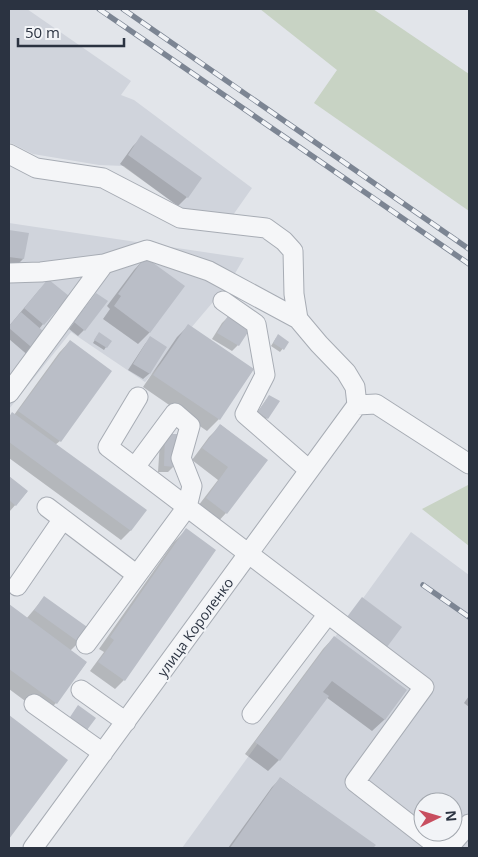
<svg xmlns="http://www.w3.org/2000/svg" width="478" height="857" font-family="'Open Sans',sans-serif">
<rect width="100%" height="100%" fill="#e2e5ea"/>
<path fill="#d0d4dc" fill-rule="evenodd" d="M9,9H27L131,81L121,95L134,100L252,188L233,215L184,211L124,166L99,165L33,154L9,142Z
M9,223L244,258L230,282L145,382L71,332L9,409Z
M411,532L469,575V848H182ZM423,802H453V832H423Z"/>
<path fill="#c8d3c4" d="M260,9H373L469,74V211L314,103L337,70Z
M468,485L469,488V546L422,509Z"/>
<path fill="#0003" d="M142,137L187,197L178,206L120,164L133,146Z
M9,231L27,234L23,259L12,270H9Z
M145,258L183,286L149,333L138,344L103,319L110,309L107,306L134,270Z
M40,289L43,324L39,329L30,357L9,339V326Z
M96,294L84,330L78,336L69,329Z
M228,317L238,345L232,351L212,339L222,323Z
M188,326L253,370L219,419L207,431L143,387L177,337Z
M97,336L106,347L104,350L93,343Z
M150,338L165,347L149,374L143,379L128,370L145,344Z
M276,338L288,342L280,352L271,346Z
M70,341L60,441L55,445L145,510L130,531L121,540L9,458V417L12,414L14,415L59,353Z
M269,396L267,418L261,424L253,418Z
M221,425L266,460L226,513L215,525L195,510L218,480L192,460L209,437Z
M166,435L174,466L168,472H158L160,441Z
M9,477L27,492L9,512Z
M186,530L124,680L115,689L90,671L104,652L99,649L174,542Z
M44,598L79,642L70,651L86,663L56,703L44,715L9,689V606L26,619Z
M334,637L406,690L384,720L372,731L326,697L279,760L268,771L245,754L323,649Z
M469,696V707L464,703Z
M9,716L66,760L9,837Z
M281,778L374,845L372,848H228L272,787Z"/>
<path fill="#babec7" d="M141,135L202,178L188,198L128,155Z
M9,230L29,233L24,259L9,257Z
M145,257L185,286L150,333L114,306L121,296L118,294Z
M48,279L69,296L44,325L24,308Z
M96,293L108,301L85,331L74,322Z
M21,312L50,337L37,352L9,328V326Z
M228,316L250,329L239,346L217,333Z
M188,324L254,369L220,420L153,375Z
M99,332L112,341L107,348L94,340Z
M278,334L289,342L284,350L273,343Z
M150,336L167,347L150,374L133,364Z
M70,340L112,371L61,442L18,411Z
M269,395L280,401L268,419L258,412Z
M12,412L147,510L131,531L9,442V417Z
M220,424L268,460L227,514L206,498L228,467L202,448Z
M165,434H177L175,467L164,466Z
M9,476L28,491L16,506L9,500Z
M186,528L216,550L125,681L98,662L114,640L110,637Z
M44,596L90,629L80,643L34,610Z
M362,597L402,627L387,647L347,617Z
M9,604L87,662L57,704L9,669Z
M334,636L407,690L385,720L332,681L323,692L329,696L280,761L255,742Z
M78,705L96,718L87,730L70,717Z
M9,715L68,760L9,839Z
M280,777L376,845L373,848H230Z"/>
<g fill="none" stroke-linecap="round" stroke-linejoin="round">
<g stroke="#a7acb4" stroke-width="21">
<path id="minor" d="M9,154L36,168L103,178L180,218L266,228L284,241L293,251L294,294L298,319L319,344L346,372L355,387L357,405
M9,273L41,272L104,264L147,250L209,271L298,319
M223,301L256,324L265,375L245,414L309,470
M9,393L104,264
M138,397L108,447L424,687L355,782L440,848
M357,405L376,404L469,464
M47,507L137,575
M17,586L63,519
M86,644L187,507L192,486L181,458L190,426L175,413L135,467
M81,690L126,722
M34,704L103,753
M252,714L328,614
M33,848L357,405
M448,848L469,824"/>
</g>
<use href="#minor" stroke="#f5f6f8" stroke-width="19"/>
<g stroke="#7c8593" stroke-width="5.5">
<path id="rail" d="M99,9L469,264
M123,9L469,249
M423,585L469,617"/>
</g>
<use href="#rail" stroke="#f2f4f7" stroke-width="4" stroke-dasharray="11" stroke-linecap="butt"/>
</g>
<g text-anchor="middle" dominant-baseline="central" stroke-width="4" stroke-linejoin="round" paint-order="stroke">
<g font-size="14" fill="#2b3341" stroke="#f2f4f7">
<text transform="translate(195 627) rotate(-54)">улица Короленко</text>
</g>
</g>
<rect width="478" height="857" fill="none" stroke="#2b3341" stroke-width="20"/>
<g transform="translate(438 817) rotate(85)"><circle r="24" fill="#f2f4f7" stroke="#a2a7ae"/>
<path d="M0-4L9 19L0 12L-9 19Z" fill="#c84e5f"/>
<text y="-8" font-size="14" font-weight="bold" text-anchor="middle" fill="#2b3341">N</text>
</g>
<path d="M18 38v8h106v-8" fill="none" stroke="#2b3341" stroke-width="2.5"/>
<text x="25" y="38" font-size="15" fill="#2b3341" stroke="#f2f4f7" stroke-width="4" paint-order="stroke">50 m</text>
</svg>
